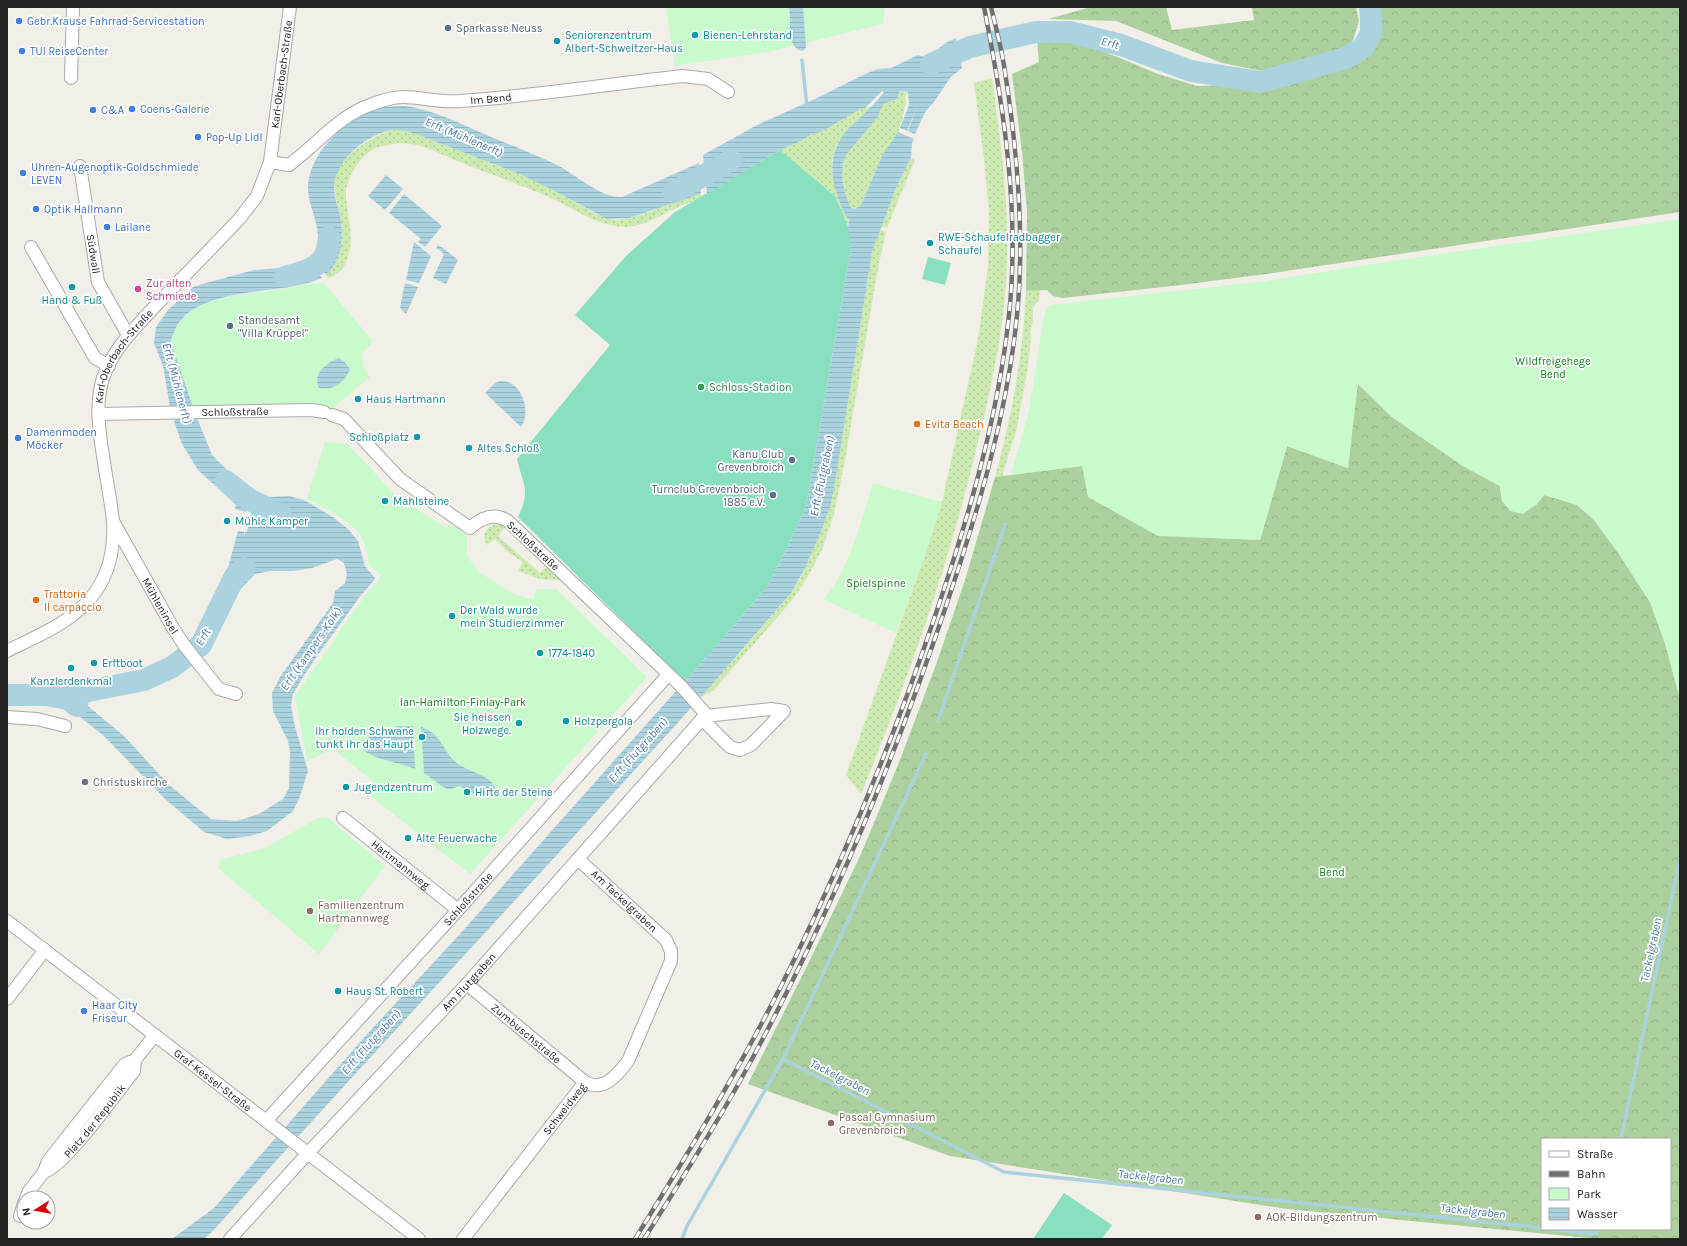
<svg xmlns="http://www.w3.org/2000/svg" width="1687" height="1246" font-family="Karla,sans-serif">
<defs>
<pattern id="grass-dots" width="8" height="8" patternUnits="userSpaceOnUse"><rect width="8" height="8" fill="#cdebb0"/><path d="M2 2h.1M6 6h.1" fill="none" stroke="#b0c997" stroke-width="1.8" stroke-linecap="round"/></pattern>
<pattern id="forest-crowns" width="20" height="18" patternUnits="userSpaceOnUse"><rect width="20" height="18" fill="#add19e"/><path d="M2 6a3 3 0 1 1 6 0M12 15a3 3 0 1 1 6 0" fill="none" stroke="#95b388"/></pattern>
<pattern id="water-rules" width="6" height="5" patternUnits="userSpaceOnUse"><rect width="6" height="5" fill="#aad3df"/><path d="M0 2.5h6" fill="none" stroke="#92b5bf"/></pattern>
</defs>
<rect width="100%" height="100%" fill="#f2efe9"/>
<path fill="url(#grass-dots)" d="M992,78C1000,136 1008,194 1007,252C1007,316 993,381 978,442C950,563 908,679 861,794L846,775L925,555L942,502L978,339L988,266L989,213L984,159L974,83Z
M900,91L908,93L905,97L906,102L902,121L897,135L883,154L861,205L855,209L851,208C844,193 838,171 846,155L877,118L883,104L898,99L896,96Z
M871,107L849,129L836,145L832,160V169L838,197L850,218L848,227L844,216L835,196L780,150L801,141L812,134L821,132L862,108Z
M393,130H403L416,134L520,174L553,190L596,214L616,220L629,218L644,214L701,193L702,197C694,201 687,203 680,206C663,214 645,226 626,227C600,227 576,210 553,199C522,185 489,174 457,161C438,153 416,140 394,144C388,145 382,146 376,148C361,154 344,181 346,197C348,220 357,246 343,268C339,273 334,277 328,278L326,275C342,261 344,236 340,216C338,206 335,196 334,186C333,159 371,136 393,130Z
M910,158L915,159L914,162L887,228L881,226L896,188Z
M880,229L886,232L878,268L845,460L834,514L822,550L807,578L794,598L713,691L701,697L782,604L799,581L821,532L831,504L835,483L872,252Z
M1040,290L1039,300L1033,307V320L1030,333L1031,338L1028,366L1017,428L1002,476L995,477C1012,417 1023,354 1026,291Z
M493,525H500L505,527L498,536L540,573L548,565L561,578L560,580L540,579L518,571L523,562L509,553L495,539L487,545C482,537 484,529 493,525Z"/>
<path fill="url(#forest-crowns)" fill-rule="evenodd" d="M1091,7H1166L1172,30L1254,20L1252,7H1356L1359,21L1352,44L1330,61L1262,71L1222,63L1116,21L1048,19Z
M1371,7H1680V212L1273,273L1181,285L1063,298L1053,296L1047,290L1026,291L1027,211L1022,152L1012,74L1039,62L1037,40L1074,41L1120,58L1158,74L1197,86L1258,84L1329,65L1346,59L1364,48L1372,33L1373,19Z
M1357,383L1392,417L1463,466L1500,486L1502,501L1536,505L1544,495L1577,505L1594,520L1619,554L1650,602L1665,643L1680,699V1239H1598L1287,1209L950,1156L748,1084L807,966L861,854L898,765L937,662L966,577L995,477L1082,466L1221,538L1260,540L1287,446L1348,468ZM1542,1139H1670V1229H1542Z"/>
<path fill="#c8facc" d="M666,7H885L883,24L768,52L675,66Z
M1680,219V699L1665,643L1650,602L1619,554L1594,520L1578,505L1544,495L1536,505L1523,514L1510,511L1502,501L1500,486L1463,466L1392,417L1358,383L1348,468L1287,446L1260,540L1158,536L1088,497L1082,466L1011,475L1029,411L1043,322L1046,310L1050,305L1266,281L1366,265Z
M324,283L372,340L371,345L362,353L363,367L370,377L333,408L325,407L259,404L193,407L171,342C180,298 234,296 269,291C288,288 305,284 324,283Z
M325,442L347,444L367,464L393,494L445,527L455,526L467,536V556L479,572L512,593L533,600L536,589H556L647,677L470,874L364,791L372,780L333,749L307,761L295,696L335,639L338,633L367,593L378,582L381,574L369,566C368,557 366,547 362,538C355,523 321,506 307,499Z
M873,483L942,502L925,555L896,633L823,599C847,577 863,515 873,483Z
M327,817L385,866L319,954L219,869L220,860L265,848L318,818Z"/>
<path fill="#88e0be" d="M780,150L835,196L844,216L850,233L851,248L806,507L787,548L767,587L685,682L518,517C531,490 523,485 517,459L610,345L575,315L626,256L675,212Z
M928,257L951,263L945,285L922,279Z
M1064,1193L1112,1225L1102,1239H1033Z"/>
<path fill="url(#water-rules)" d="M789,7H803L806,47L804,50L801,51C785,45 792,20 789,7Z
M956,38L962,68L950,78L934,102L925,112L915,134L908,131L917,107L907,131L900,128L909,105L908,92H909L900,91L897,96L898,99L883,104L877,118L846,155C838,171 844,193 851,208L855,209L861,205L883,154L898,132L914,139L912,143L911,157L896,188L872,252L835,483L831,504L821,532L804,570L791,593L701,697L685,682L767,587L787,548L806,507L851,248L848,227L850,218H847C831,186 823,155 850,127C862,116 874,105 884,92L882,91L864,109L862,108L821,132L812,134L801,141L780,150L707,194L703,155L759,124L817,98L865,74L878,69L891,68L918,55C930,60 935,51 944,44C947,42 952,40 956,38Z
M406,106C431,110 453,120 475,130C502,142 530,152 557,165C575,174 602,199 622,197L699,163L701,193L692,197L629,218L607,219L553,190L520,174L416,134C408,132 401,129 392,130C368,134 338,158 334,183C333,194 338,206 340,216C344,236 342,261 326,275L311,257C328,238 309,212 308,190C308,151 349,115 385,107C392,106 399,106 406,106Z
M386,175L403,189L385,210L368,196Z
M404,194L442,226L425,247L418,242L421,239L389,213Z
M414,242L431,256L419,283L406,280Z
M438,245L443,248L458,260L446,284L433,278L444,254L438,249H436Z
M308,261L322,278C279,298 182,282 171,342L193,407H170L163,366L154,343L156,327L168,310L193,287L206,283L254,270L290,267Z
M405,283L418,287L406,314L400,308Z
M338,358C344,360 347,364 350,370C344,382 334,391 319,388C312,373 326,364 338,358Z
M500,381C521,379 532,412 521,427L485,393L495,383Z
M173,418H197L212,455L238,481L251,491L246,512L235,509L236,505L233,502L198,470L182,444Z
M256,491L270,497L289,496L304,500L333,517L348,529L358,541L365,566L375,578C373,583 360,595 356,602C335,632 311,662 293,694L291,706L295,727L308,771L299,799L293,811L267,831L250,836L227,839L204,832L165,799L104,736L70,709L51,704L50,692L72,684L82,701L124,736L169,785L211,819L237,821L259,814L283,799L289,788L290,752L288,741L273,711L272,693L280,677L333,603L335,591L345,583L347,574L344,563L337,559L312,568L293,571H270L255,574L235,595L228,594L223,586L238,531L244,532V537L245,532H247Z
M676,691L692,707C533,883 370,1055 212,1232L204,1239H172L214,1208L369,1032L460,934Z
M398,726H413L415,769C399,762 378,761 363,750L362,745L363,740L383,731Z
M421,727C426,729 431,731 434,734C443,743 447,756 458,764C472,774 495,774 497,795C485,801 471,791 459,786C456,787 452,789 449,789C445,790 429,776 424,773Z"/>
<g fill="none" stroke-linecap="round" stroke-linejoin="round">
<path stroke="#aad3df" stroke-width="3.5" d="M802,60L807,107
M938,721L1005,525
M783,1059L1004,1172L1542,1228
M1621,1139L1680,859
M1549,1229L1596,1234L1599,1229
M682,1239L687,1226L783,1059L926,754"/>
<path stroke="#aad3df" stroke-width="22" d="M931,64L970,47L1036,32H1070L1121,45L1191,71L1260,82L1346,58L1363,48L1371,33V19L1370,7
M674,192L731,160
M285,277C299,273 320,269 326,253C328,248 328,242 329,237
M226,481L250,500L281,515
M7,695H46L68,699L77,706
M68,699L88,691L144,680L172,667L201,645L235,576L244,568"/>
<g stroke="#a9a9a9" stroke-width="14">
<g id="minor">
<path d="M71,78L73,7"/>
<path id="s1" d="M270,162L289,165C315,146 335,120 365,107C377,102 390,97 403,97C422,97 441,103 460,101C535,96 609,84 683,76L708,79L728,92"/>
<path id="s2" d="M80,166L98,282L128,335"/>
<path d="M31,247L95,358L109,366"/>
<path id="s3" d="M99,414L311,410L324,412"/>
<path id="s4" d="M114,523L173,628L184,645L219,689L236,694"/>
<path id="s5" d="M7,651C52,629 100,611 111,555C113,544 114,533 113,522C111,500 106,478 103,456C99,431 95,403 103,378C113,348 137,326 158,303C185,275 213,247 240,218L257,196L270,162L290,7"/>
<path d="M7,717L37,719L65,726"/>
<path d="M702,719L730,747L740,750L751,745L784,711L771,709L705,716"/>
<path id="s6" d="M343,818L458,910"/>
<path id="s7" d="M7,921L419,1239"/>
<path id="s8" d="M467,984L585,1082"/>
<path d="M7,999L45,950"/>
<path id="s9" d="M135,1060L125,1064L48,1161L44,1172C65,1166 117,1092 134,1071L135,1060L155,1035"/>
<path id="s10" d="M266,1121L458,910L668,675"/>
<path d="M26,1198L29,1191L44,1172"/>
<path d="M20,1216L24,1203"/>
<path id="s11" d="M230,1239L308,1153L467,984L702,719L705,713L681,686L508,521C494,512 481,518 470,528L400,479L344,419L332,415"/>
<path id="s12" d="M463,1239L585,1082C604,1093 618,1074 628,1061L671,961V951L666,940L578,859"/>
</g>
</g>
<use href="#minor" stroke="#fff" stroke-width="12"/>
<g stroke="#707070" stroke-width="4.5">
<path id="rail" d="M635,1239C692,1147 748,1055 795,958C848,849 894,737 933,622C967,522 998,420 1009,315C1020,212 1004,108 984,7
M644,1239C677,1187 710,1135 740,1081C823,931 890,772 945,609C977,514 1007,416 1017,315C1025,237 1017,149 1005,72C1002,50 996,28 991,7"/>
</g>
<use href="#rail" stroke="#fff" stroke-width="3" stroke-dasharray="9" stroke-linecap="butt"/>
</g>
<g fill="#3f7fe0" stroke="#fff" stroke-width="1.5">
<circle cx="19" cy="21" r="4"/>
<circle cx="22" cy="51" r="4"/>
<circle cx="132" cy="109" r="4"/>
<circle cx="93" cy="110" r="4"/>
<circle cx="198" cy="137" r="4"/>
<circle cx="23" cy="173" r="4"/>
<circle cx="36" cy="209" r="4"/>
<circle cx="107" cy="227" r="4"/>
<circle cx="18" cy="438" r="4"/>
<circle cx="84" cy="1011" r="4"/>
</g>
<g fill="#5c6f8a" stroke="#fff" stroke-width="1.5">
<circle cx="448" cy="28" r="4"/>
<circle cx="230" cy="326" r="4"/>
<circle cx="792" cy="460" r="4"/>
<circle cx="773" cy="495" r="4"/>
</g>
<g fill="#0f9aa8" stroke="#fff" stroke-width="1.5">
<circle cx="695" cy="35" r="4"/>
<circle cx="557" cy="41" r="4"/>
<circle cx="930" cy="243" r="4"/>
<circle cx="72" cy="287" r="4"/>
<circle cx="358" cy="399" r="4"/>
<circle cx="417" cy="437" r="4"/>
<circle cx="469" cy="448" r="4"/>
<circle cx="385" cy="501" r="4"/>
<circle cx="227" cy="521" r="4"/>
<circle cx="452" cy="616" r="4"/>
<circle cx="540" cy="653" r="4"/>
<circle cx="94" cy="663" r="4"/>
<circle cx="71" cy="668" r="4"/>
<circle cx="566" cy="721" r="4"/>
<circle cx="519" cy="723" r="4"/>
<circle cx="422" cy="737" r="4"/>
<circle cx="346" cy="787" r="4"/>
<circle cx="467" cy="792" r="4"/>
<circle cx="408" cy="838" r="4"/>
<circle cx="338" cy="991" r="4"/>
</g>
<circle fill="#d1479c" stroke="#fff" stroke-width="1.5" cx="138" cy="289" r="4"/>
<circle fill="#2e9e5b" stroke="#fff" stroke-width="1.5" cx="701" cy="387" r="4"/>
<g fill="#e8710a" stroke="#fff" stroke-width="1.5">
<circle cx="917" cy="424" r="4"/>
<circle cx="36" cy="600" r="4"/>
</g>
<circle fill="#6b7280" stroke="#fff" stroke-width="1.5" cx="85" cy="782" r="4"/>
<g fill="#8d6e63" stroke="#fff" stroke-width="1.5">
<circle cx="310" cy="911" r="4"/>
<circle cx="831" cy="1123" r="4"/>
<circle cx="1258" cy="1217" r="4"/>
</g>
<g text-anchor="middle" dominant-baseline="central" stroke-width="3.5" stroke-linejoin="round" paint-order="stroke">
<g font-size="11" fill="#366cbe" stroke="#fff" text-anchor="start">
<text x="27" y="21">Gebr.Krause Fahrrad-Servicestation</text>
<text x="30" y="51">TUI ReiseCenter</text>
<text x="140" y="109">Coens-Galerie</text>
<text x="101" y="110">C&amp;A</text>
<text x="206" y="137">Pop-Up Lidl</text>
<text x="31" y="167">Uhren-Augenoptik-Goldschmiede<tspan x="31" dy="13">LEVEN</tspan></text>
<text x="44" y="209">Optik Hallmann</text>
<text x="115" y="227">Lailane</text>
<text x="26" y="432">Damenmoden<tspan x="26" dy="13">Möcker</tspan></text>
<text x="92" y="1005">Haar City<tspan x="92" dy="13">Friseur</tspan></text>
</g>
<g font-size="11" fill="#4e5e75" stroke="#fff" text-anchor="start">
<text x="456" y="28">Sparkasse Neuss</text>
<text x="238" y="320">Standesamt<tspan x="238" dy="13">"Villa Krüppel"</tspan></text>
<text x="784" y="454" text-anchor="end">Kanu Club<tspan x="784" dy="13">Grevenbroich</tspan></text>
<text x="765" y="489" text-anchor="end">Turnclub Grevenbroich<tspan x="765" dy="13">1885 e.V.</tspan></text>
</g>
<g font-size="11" fill="#0d838f" stroke="#fff" text-anchor="start">
<text x="565" y="35">Seniorenzentrum<tspan x="565" dy="13">Albert-Schweitzer-Haus</tspan></text>
<text x="703" y="35">Bienen-Lehrstand</text>
<text x="938" y="237">RWE-Schaufelradbagger<tspan x="938" dy="13">Schaufel</tspan></text>
<text x="72" y="300" text-anchor="middle">Hand &amp; Fuß</text>
<text x="366" y="399">Haus Hartmann</text>
<text x="409" y="437" text-anchor="end">Schloßplatz</text>
<text x="477" y="448">Altes Schloß</text>
<text x="393" y="501">Mahlsteine</text>
<text x="235" y="521">Mühle Kamper</text>
<text x="460" y="610">Der Wald wurde<tspan x="460" dy="13">mein Studierzimmer</tspan></text>
<text x="548" y="653">1774-1840</text>
<text x="102" y="663">Erftboot</text>
<text x="71" y="681" text-anchor="middle">Kanzlerdenkmal</text>
<text x="511" y="717" text-anchor="end">Sie heissen<tspan x="511" dy="13">Holzwege.</tspan></text>
<text x="574" y="721">Holzpergola</text>
<text x="414" y="731" text-anchor="end">Ihr holden Schwane<tspan x="414" dy="13">tunkt ihr das Haupt</tspan></text>
<text x="354" y="787">Jugendzentrum</text>
<text x="475" y="792">Hirte der Steine</text>
<text x="416" y="838">Alte Feuerwache</text>
<text x="346" y="991">Haus St. Robert</text>
</g>
<g font-size="11" fill="#222" stroke="#fff">
<text stroke="none"><textPath href="#s5" startOffset="691">Karl-Oberbach-Straße</textPath></text>
<text stroke="none"><textPath href="#s1" startOffset="243">Im Bend</textPath></text>
<text stroke="none"><textPath href="#s2" startOffset="89">Südwall</textPath></text>
<text stroke="none"><textPath href="#s5" startOffset="355">Karl-Oberbach-Straße</textPath></text>
<text stroke="none"><textPath href="#s3" startOffset="136">Schloßstraße</textPath></text>
<text transform="translate(533 546) rotate(43)">Schloßstraße</text>
<text stroke="none"><textPath href="#s4" startOffset="95">Mühleninsel</textPath></text>
<text stroke="none"><textPath href="#s6" startOffset="74">Hartmannweg</textPath></text>
<text stroke="none"><textPath href="#s10" startOffset="300">Schloßstraße</textPath></text>
<text transform="translate(624 901) rotate(43)">Am Tackelgraben</text>
<text stroke="none"><textPath href="#s11" startOffset="351">Am Flutgraben</textPath></text>
<text stroke="none"><textPath href="#s8" startOffset="77">Zumbuschstraße</textPath></text>
<text stroke="none"><textPath href="#s7" startOffset="260">Graf-Kessel-Straße</textPath></text>
<text stroke="none"><textPath href="#s12" startOffset="165">Schweidweg</textPath></text>
<text stroke="none"><textPath href="#s9" startOffset="219">Platz der Republik</textPath></text>
</g>
<g font-size="11" fill="#b23c85" stroke="#fff" text-anchor="start">
<text x="146" y="283">Zur alten<tspan x="146" dy="13">Schmiede</tspan></text>
</g>
<g font-size="11" fill="#0c8416" stroke="#fff">
<text x="1553" y="361">Wildfreigehege<tspan x="1553" dy="13">Bend</tspan></text>
<text x="876" y="583">Spielspinne</text>
<text x="463" y="702">Ian-Hamilton-Finlay-Park</text>
<text x="1332" y="872">Bend</text>
</g>
<g font-size="11" fill="#27864d" stroke="#fff" text-anchor="start">
<text x="709" y="387">Schloss-Stadion</text>
</g>
<g font-size="11" fill="#c56008" stroke="#fff" text-anchor="start">
<text x="925" y="424">Evita Beach</text>
<text x="44" y="594">Trattoria<tspan x="44" dy="13">Il carpaccio</tspan></text>
</g>
<g font-size="11" fill="#5b616d" stroke="#fff" text-anchor="start">
<text x="93" y="782">Christuskirche</text>
</g>
<g font-size="11" fill="#785e54" stroke="#fff" text-anchor="start">
<text x="318" y="905">Familienzentrum<tspan x="318" dy="13">Hartmannweg</tspan></text>
<text x="839" y="1117">Pascal Gymnasium<tspan x="839" dy="13">Grevenbroich</tspan></text>
<text x="1266" y="1217">AOK-Bildungszentrum</text>
</g>
<g font-size="12" font-style="italic" fill="#4a7aab" stroke="#fff">
<text transform="translate(1110 43) rotate(15)">Erft</text>
<text transform="translate(464 137) rotate(23)">Erft (Mühlenerft)</text>
<text transform="translate(177 383) rotate(75)">Erft (Mühlenerft)</text>
<text transform="translate(822 476) rotate(-78)">Erft (Flutgraben)</text>
<text transform="translate(203 637) rotate(-57)">Erft</text>
<text transform="translate(311 649) rotate(-55)">Erft (Kampers-Kolk)</text>
<text transform="translate(638 750) rotate(-48)">Erft (Flutgraben)</text>
<text transform="translate(1651 950) rotate(-78)">Tackelgraben</text>
<text transform="translate(371 1042) rotate(-48)">Erft (Flutgraben)</text>
<text transform="translate(840 1077) rotate(27)">Tackelgraben</text>
<text transform="translate(1151 1177) rotate(6)">Tackelgraben</text>
<text transform="translate(1473 1211) rotate(6)">Tackelgraben</text>
</g>
</g>
<rect width="1687" height="1246" fill="none" stroke="#222222" stroke-width="16"/>
<rect x="1541" y="1138" width="130" height="92" fill="#ffffff" stroke="#a7a7a7"/>
<rect x="1549" y="1151" width="20" height="6" fill="#ffffff" stroke="#a7a7a7"/>
<text x="1577" y="1158" font-size="12" fill="#222222">Straße</text>
<rect x="1549" y="1171" width="20" height="6" fill="#707070" stroke="#a7a7a7"/>
<text x="1577" y="1178" font-size="12" fill="#222222">Bahn</text>
<rect x="1549" y="1188" width="20" height="12" fill="#c8facc" stroke="#a7a7a7"/>
<text x="1577" y="1198" font-size="12" fill="#222222">Park</text>
<rect x="1549" y="1208" width="20" height="12" fill="url(#water-rules)" stroke="#a7a7a7"/>
<text x="1577" y="1218" font-size="12" fill="#222222">Wasser</text>
<g transform="translate(36 1210) rotate(259)"><circle r="19" fill="#ffffff" stroke="#a7a7a7"/>
<path d="M0-3L7 15L0 10L-7 15Z" fill="#d40000"/>
<text y="-6" font-size="11" font-weight="bold" text-anchor="middle" fill="#222222">N</text>
</g>
</svg>
